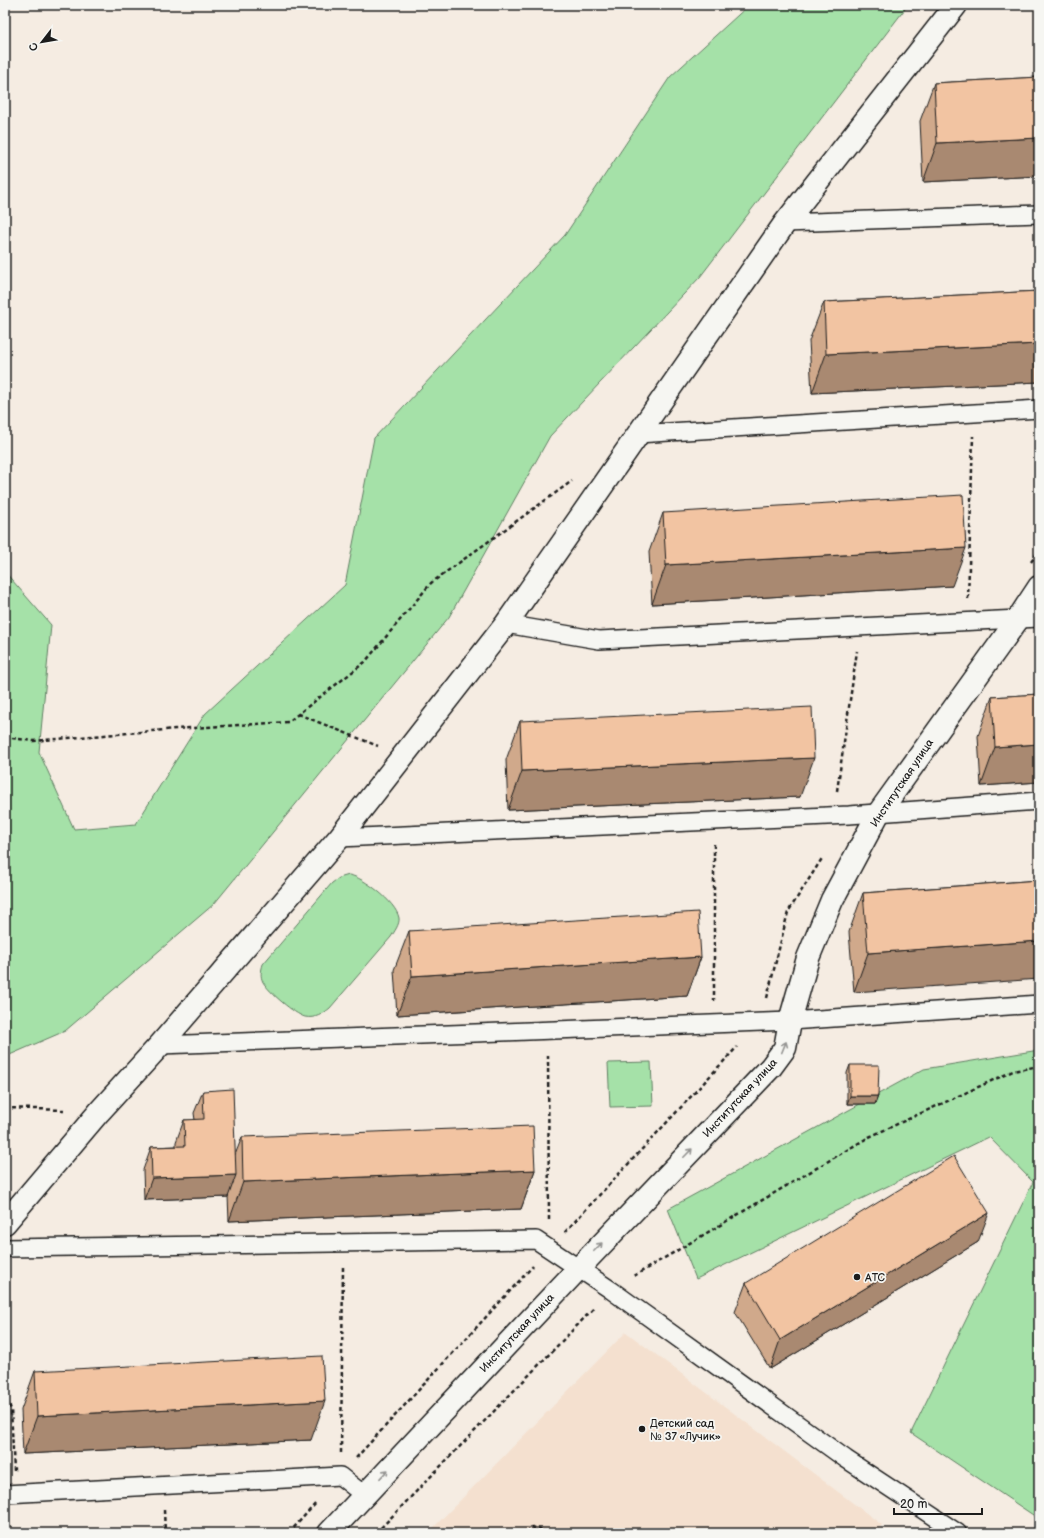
<svg xmlns="http://www.w3.org/2000/svg" width="1044" height="1538" font-family="'Balsamiq Sans',sans-serif">
<rect width="100%" height="100%" fill="#f5ece2"/>
<filter id="ink" filterUnits="userSpaceOnUse"><feTurbulence type="fractalNoise" baseFrequency=".025" numOctaves="2"/><feDisplacementMap in="SourceGraphic" scale="8" xChannelSelector="R" yChannelSelector="G"/><feConvolveMatrix kernelMatrix="1 2 1 2 8 2 1 2 1" color-interpolation-filters="sRGB"/></filter>
<g filter="url(#ink)">
<path fill="#f4e0cf" d="M626,1332L882,1525L875,1533H428Z"/>
<path fill="#a5e1a8" stroke="#607e62" d="M749,5H908L700,277L550,436L449,617L214,904L65,1031L5,1057V572L51,625L39,752L74,829L136,824L205,714L345,585L374,438L565,235L670,77Z
M349,875C363,877 396,902 399,918C400,924 394,932 391,937L330,1008C323,1014 315,1019 305,1017C294,1014 269,992 263,982C260,976 261,971 263,964L332,883L339,878Z
M1039,1050V1519L911,1433L1033,1182L989,1137L696,1279L668,1209L924,1069Z
M651,1062L653,1106L610,1107L608,1063Z"/>
<g fill="none" stroke-linecap="round" stroke-linejoin="round">
<g stroke="#1c1c1c" stroke-width="20">
<path id="service" d="M785,223L1039,214
M637,434L1039,409
M506,624L599,640L1039,618
M339,838L849,815L1039,801
M160,1045L790,1021L1039,1004
M5,1248L536,1240L611,1290L846,1459L958,1533
M5,1494L340,1476L364,1495"/>
</g>
<g stroke="#1c1c1c" stroke-width="25">
<path id="minor" d="M5,1223L99,1112L160,1045L339,838L403,756L506,624L785,223L956,5
M329,1533L579,1268L771,1067L785,1048L790,1021L808,958L832,900L878,814L1018,619L1039,587"/>
</g>
<path stroke="#1c1c1c" stroke-width="2.5" stroke-dasharray="4 3" stroke-linecap="butt" d="M1031,562L1039,551
M968,599L973,436
M298,714L378,746
M5,737L33,741L176,729L288,722L365,662L431,583L572,481
M837,791L857,651
M714,844V1001
M767,998L788,912L823,857
M548,1055L549,1220
M5,1108L64,1110
M565,1232L737,1047
M634,1276L869,1137L1013,1071L1039,1066
M5,1399L11,1409L14,1471
M341,1453L343,1266
M356,1458L533,1266
M164,1510L165,1533
M289,1533L317,1502
M376,1533L594,1308
M527,1533L532,1527L551,1533"/>
<use href="#service" stroke="#f6f6f2" stroke-width="17"/>
<use href="#minor" stroke="#f6f6f2" stroke-width="22"/>
</g>
<path fill="#d0a98b" stroke="#1c1c1c" d="M1039,77V176L923,182L920,121L934,83Z
M1039,291V382L812,393L809,341L824,302Z
M663,513L952,586L652,604L649,552Z
M1039,694V782L981,786L978,736L992,697Z
M520,721L800,797L508,810L506,760Z
M1039,880L854,992L849,932L863,893Z
M409,931L701,957L687,996L397,1015L394,970Z
M850,1065L878,1096L875,1104H847V1073Z
M203,1091L235,1155L242,1137L535,1170L521,1209L229,1221L228,1196V1197L144,1200L143,1170L151,1147L176,1146V1142L184,1120H195L194,1113Z
M978,1242L770,1369L735,1312L746,1283Z
M35,1371L311,1440L23,1454L21,1410Z"/>
<path fill="#a98971" stroke="#1c1c1c" d="M1039,138V176L923,182L937,143Z
M1039,344V382L812,393L826,354Z
M966,548L952,586L652,604L666,565Z
M1039,744V782L981,786L995,747Z
M814,758L800,797L508,810L522,771Z
M1039,941V979L854,992L868,953Z
M701,957L687,996L397,1015L412,976Z
M850,1096H878L875,1104H847Z
M535,1170L521,1209L229,1221L243,1182Z
M236,1175L228,1197L144,1200L152,1178Z
M989,1213L978,1242L770,1369L780,1340Z
M325,1401L311,1440L23,1454L37,1416Z"/>
<path fill="#f2c4a2" stroke="#1c1c1c" d="M1039,77V138L937,143L934,83Z
M1039,291V344L826,354L824,302Z
M963,495L966,548L666,565L663,513Z
M1039,694V744L995,747L992,697Z
M812,707L814,758L522,771L520,721Z
M1039,880V941L868,953L863,893Z
M698,912L701,957L412,976L409,931Z
M850,1065H879L878,1096H850Z
M233,1089L236,1175L152,1178L151,1147L185,1146L184,1120L204,1119L203,1091Z
M533,1126L535,1170L243,1182L242,1137Z
M954,1156L989,1213L780,1340L746,1283Z
M322,1356L325,1401L37,1416L35,1371Z"/>
<defs><path id="oneway-shaft" d="M-6 0H5M1.5-3L5.5 0L1.5 3" fill="none" stroke-width="1.6" stroke-linecap="round" stroke-linejoin="round"/></defs>
<g stroke="#949492">
<use href="#oneway-shaft" transform="translate(784 1047) rotate(-68)"/>
<use href="#oneway-shaft" transform="translate(688 1153) rotate(-46)"/>
<use href="#oneway-shaft" transform="translate(598 1247) rotate(-46)"/>
<use href="#oneway-shaft" transform="translate(384 1474) rotate(-47)"/>
</g>
</g>
<g fill="#1c1c1c" stroke="#f6f6f2" stroke-width="1.5">
<circle cx="857" cy="1277" r="4"/>
<circle cx="642" cy="1429" r="4"/>
</g>
<g text-anchor="middle" dominant-baseline="central" stroke-width="3.5" stroke-linejoin="round" paint-order="stroke">
<g font-size="11" fill="#1c1c1c" stroke="#f6f6f2">
<text transform="translate(902 783) rotate(-56)">Институтская улица</text>
<text transform="translate(740 1098) rotate(-47)">Институтская улица</text>
<text transform="translate(517 1333) rotate(-47)">Институтская улица</text>
</g>
<g font-size="11" fill="#1c1c1c" stroke="#f6f6f2" text-anchor="start">
<text x="865" y="1277">АТС</text>
<text x="650" y="1423">Детский сад<tspan x="650" dy="13">№ 37 «Лучик»</tspan></text>
</g>
</g>
<rect width="1044" height="1538" fill="none" stroke="#f6f6f2" stroke-width="20"/>
<rect x="10" y="10" width="1024" height="1518" fill="none" stroke="#1c1c1c" stroke-width="1.5" filter="url(#ink)"/>
<g transform="translate(42 42) rotate(239)" stroke="#f6f6f2" stroke-width="3" paint-order="stroke">
<path d="M0-3L7 15L0 10L-7 15Z" fill="#1c1c1c"/>
<text y="-6" font-size="11" font-weight="bold" text-anchor="middle" fill="#1c1c1c">С</text>
</g>
<path d="M894 1508v6h88v-6" fill="none" stroke="#1c1c1c" stroke-width="2"/>
<text x="900" y="1508" font-size="12" fill="#1c1c1c" stroke="#f6f6f2" stroke-width="3" paint-order="stroke">20 m</text>
</svg>
